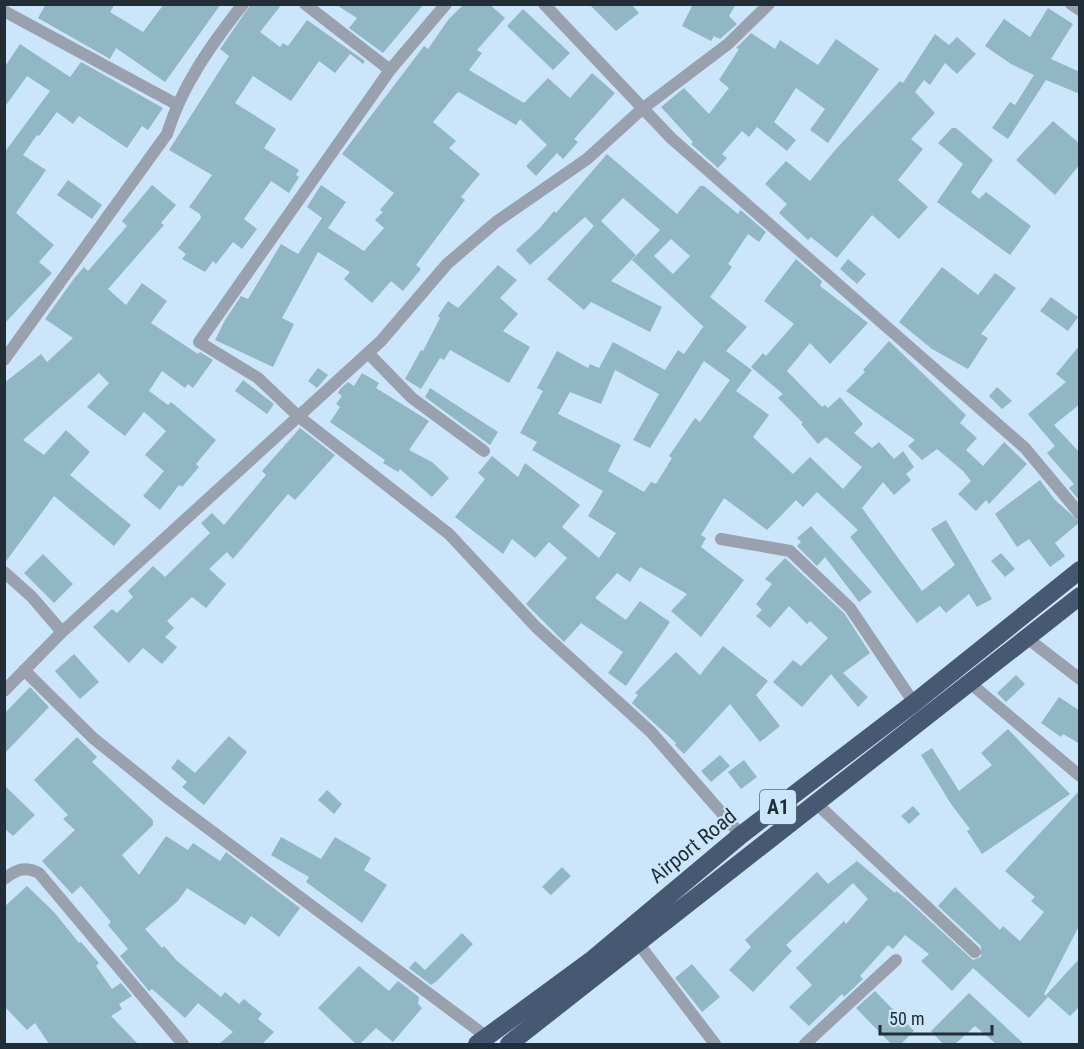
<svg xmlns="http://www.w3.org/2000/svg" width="1084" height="1049" font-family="'Roboto Condensed',sans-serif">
<rect width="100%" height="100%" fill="#cbe6fa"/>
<path fill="#91b6c4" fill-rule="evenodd" d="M46,4H115L110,12L143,32L164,4H221L165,82L116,48L110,59L38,18Z
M251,4H282L260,32L280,47L283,43L288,46L307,20L365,61L363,64L350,54L335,73L319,61L291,101L253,76L235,103L276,129L264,148L299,170L296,175L299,177L289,193L271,181L244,219L257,229L242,249L233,242L216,264L213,261L205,272L182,259L186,254L178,248L201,218L200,214L189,207L212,175L169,150L229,56L220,49Z
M335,4H424L383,53L349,28L357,18Z
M464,4H489L505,18L477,50L482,53L469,70L524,103L548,78L570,98L592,73L615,93L574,139L578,142L563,159L557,153L536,176L526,166L547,145L520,119L516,125L459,92L456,94L433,122L456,141L449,148L480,174L461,197L465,200L416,265L421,269L403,291L391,281L372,303L344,279L350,272L318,252L282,318L294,324L273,367L215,340L225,320L241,296L248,299L281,244L298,254L322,218L307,207L321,185L346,202L328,228L364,251L384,228L375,220L383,212L380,210L394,193L342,154L424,46L428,49L448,20Z
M589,4H631L639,13L616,31Z
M693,4H736L729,16L737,24L720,39L714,36L711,41L682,26Z
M1048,8L1073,24L1051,59L1080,72V94L1046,80L1008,139L992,128L1010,102L1015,105L1034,75L1011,64L985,46L1004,19L1030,37Z
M523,9L570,53L553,70L507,26Z
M751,33L775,49L780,40L818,65L836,39L879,69L828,143L810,130L825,109L796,88L774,122L796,140L787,151L757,127L749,137L742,131L722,154L727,158L718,168L691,144L693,142L661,107L684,88L709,114L729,88L719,80L739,49L736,48Z
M935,34L949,45L957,37L976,54L957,74L945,63L930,85L924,80L915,92L935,113L911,139L923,149L898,180L928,207L899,239L872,215L837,258L811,237L808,240L779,213L787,204L765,184L786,161L810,181L836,149L900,81L903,83Z
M20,44L70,77L81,62L163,108L148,130L142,126L127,148L79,116L73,124L57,112L39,136L37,135L23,155L46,170L16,213L54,245L39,262L52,273L4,324V153L50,91L27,76L4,108V68Z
M1053,121L1080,144V164L1055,195L1016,160Z
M952,128H956L993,160L971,192L979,199L986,192L1031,226L1010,255L937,202L963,164L938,143Z
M607,154L677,214L700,186H704L738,214L740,210L743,212L766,232L759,242L748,234L728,264L732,267L710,297L747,327L726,351L752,370L736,391L769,415L753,437L793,474L810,457L843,489L862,467L826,437L818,444L801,424L803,423L778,398L783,394L751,367L763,353L766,356L794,324L764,301L796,259L822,281L820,286L868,323L830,364L810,343L787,371L822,407L825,405L828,408L840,397L863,424L854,433L872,448L879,442L894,459L903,451L914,467L906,474L911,480L894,495L883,482L862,508L922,591L955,565L931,529L946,520L992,599L977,607L969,594L946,613L940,606L917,623L850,537L858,530L817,492L803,507L796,500L767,530L724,498L701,535L706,538L701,547L744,580L701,637L671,611L687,594L640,567L630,582L617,573L595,598L626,620L640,601L670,622L626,686L608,673L623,652L581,623L564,642L526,604L567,558L549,542L535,558L512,539L503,554L455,517L485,479L478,473L492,456L518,477L525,463L580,505L562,527L599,558L616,533L588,516L603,491L532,450L537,442L520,433L543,391L537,388L557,351L588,368L590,364L599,368L613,342L665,370L678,350L684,354L703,327L705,328L632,260L660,230L623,198L601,221L636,255L611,281L662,307L650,332L591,302L584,310L547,279L594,226L585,217L530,265L516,250L540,228L554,211L556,213ZM671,239L690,256L673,274L654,256ZM704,361L730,380L700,422L695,418L669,456L672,458L656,484L651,482L644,492L608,471L621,445L558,414L570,392L601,404L615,370L659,394L633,440L650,448Z
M68,180L102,205L92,219L57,195Z
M152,185L176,205L161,223L164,225L108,289L126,305L142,283L167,301L151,323L198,354L200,352L213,360L193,388L188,384L185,388L162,371L149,391L168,405L171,402L216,440L196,464L199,467L182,487L179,485L160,510L143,496L164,471L145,455L166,431L144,412L125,436L87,407L109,383L99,373L23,440L44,455L66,430L90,452L70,475L131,525L114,546L54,496L4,564V383L41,354L47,362L73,338L45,319L73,280L84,267L88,271L127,226L122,221Z
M848,259L866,274L857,284L840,269Z
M498,265L517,280L500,298L518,314L503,331L530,347L509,383L450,350L444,360L440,358L421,389L405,379L421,350L423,351L440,318L438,316L448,301L458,308Z
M942,267L978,295L995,273L1016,288L981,334L988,338L968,369L932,349L899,322Z
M1051,297L1078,317L1068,331L1040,311Z
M889,341L966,415L960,423L977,438L966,450L983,466L1004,442L1027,464L989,504L986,500L976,511L958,494L971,481L963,471L937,449L922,460L908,446L915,440L846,391L865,372L863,370Z
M1080,345V404L1054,425L1080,453V501L1069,488L1074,484L1047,453L1055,446L1028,414L1066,382L1056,374Z
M318,368L328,375L317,388L308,381Z
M362,373L379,383L376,388L429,421L409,450L432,462L449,478L432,497L400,469L398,472L383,463L385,460L330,422L340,407L336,404L342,396L338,393L340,389L348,382L354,386Z
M243,380L274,404L267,414L235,391Z
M997,387L1012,401L1002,409L989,396Z
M430,388L498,432L490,445L425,397Z
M300,428L335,455L295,500L288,494L233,559L227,552L209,569L226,584L206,608L192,597L167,621L174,628L165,637L177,647L162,664L143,648L129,663L93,627L112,609L117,613L133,597L128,591L153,566L165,577L210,533L201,523L212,513L224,525L266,475L262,471Z
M1040,480L1055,500L1080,522L1055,543L1065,556L1050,567L1029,539L1017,547L995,514Z
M811,526L816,532L872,592L859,602L825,557L817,566L797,546L801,542L797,538Z
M1001,553L1015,569L1005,577L991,561Z
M43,554L73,584L54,603L24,573Z
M785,558L844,613L870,653L843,673L868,697L858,707L831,674L802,707L773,682L793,660L801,666L828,638L810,621L807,624L789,606L770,628L756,616L762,610L756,604L772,584L765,579Z
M723,646L768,681L756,695L780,726L760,742L730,704L684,754L675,745L676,743L632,703L638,695L635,693L676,652L700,675Z
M74,654L99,682L80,699L55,671Z
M1016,675L1025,684L1006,702L997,693Z
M30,687L49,707L4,754V714Z
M1059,697L1080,711V744L1063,734L1061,737L1041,723Z
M1008,729L1070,794L982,854L967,831L970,829L951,804L921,755L932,748L959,791L992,765L981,753Z
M229,736L247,752L204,805L182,787L187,782L171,768L178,759L195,773Z
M77,737L97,757L92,762L153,820V825L122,855L139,875L166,836L188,850L193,843L220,861L226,852L300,908L279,937L251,916L245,925L187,888L178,901L145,929L162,948L164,946L177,961L221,997L225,992L239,1004L244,999L262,1014L258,1019L274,1032L262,1044H219L233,1032L198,1003L185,1018L152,989L149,991L120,956L128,949L108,925L111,922L81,886L72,894L42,861L75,830L63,819L68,815L34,780Z
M720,755L730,766L711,782L701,771Z
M744,760L757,777L741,789L728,772Z
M4,785L35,815L13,836L4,828Z
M327,790L342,804L334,814L318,800Z
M1080,790V924L1044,994L1048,997L1029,1018L973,968L952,991L921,961L929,954L905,935L893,949L888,945L860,976L863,979L844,997L842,994L809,1026L789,1007L812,985L796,968L844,921L846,924L868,899L853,883L786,945L792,951L753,992L729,970L751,947L745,940L817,872L828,884L857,861L895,893L896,891L904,897L973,960L981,957V946L938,906L955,887L1000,930L1003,926L1020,941L1044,912L1031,901L1035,897L1005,871Z
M913,806L920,814L909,824L901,816Z
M281,837L321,859L335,837L371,858L364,870L387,885L362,923L306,882L309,877L271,855Z
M562,867L571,876L551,895L542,887Z
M27,886L54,912L79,943L81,942L99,963L96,966L112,989L121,983L132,996L119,1004L122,1009L111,1016L138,1044H49L35,1023L27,1030L4,1006V907Z
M462,933L473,944L437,981L431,985L409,968L415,961L425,970Z
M1080,958V1006L1070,1016L1046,995Z
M692,964L720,997L702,1012L675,978Z
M359,966L389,991L398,981L419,997L418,1004L422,1008L393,1042L376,1028L360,1044H356L318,1008Z
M875,991L914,1031L901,1044H891L856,1008Z
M969,993L1024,1044H996L975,1026L955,1044H943L931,1031Z"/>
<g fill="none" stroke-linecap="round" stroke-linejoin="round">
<path stroke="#99a1af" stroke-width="12" d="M305,4L390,70
M446,4L390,70L199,342L258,378L298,416L449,534L536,627L651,732L741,835
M544,4L671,138L1025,448L1080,514
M1071,4L1080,10
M4,11L176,104
M368,353L412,398L484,451
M4,360L167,134C182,85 211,45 243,4
M721,539L790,551L850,608L914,703
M4,572L32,597L62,632
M1027,638L1080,679
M24,670L93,738L170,800L487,1037
M970,683L1080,776
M4,691L62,632L381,341L447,264L496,222L587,159L642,109L728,44L769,4
M817,804L975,952
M4,879C17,869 25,866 39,873L183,1044
M638,943L715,1044
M805,1044L896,960"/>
<path stroke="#475873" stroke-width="18" d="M477,1044L593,959L741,835L914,703L1080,570
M509,1044L1080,596"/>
</g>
<g text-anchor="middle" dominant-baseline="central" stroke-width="4.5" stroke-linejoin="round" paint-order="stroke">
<rect fill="#cbe6fa" stroke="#546572" stroke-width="1.5" x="760" y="790" width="36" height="34" rx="4.5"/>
<g font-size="20" font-weight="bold" fill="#212e38">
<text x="778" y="807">A1</text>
</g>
<g font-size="21" fill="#212e38" stroke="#cbe6fa">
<text transform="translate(693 846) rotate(-39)">Airport Road</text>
</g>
</g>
<rect width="1084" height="1049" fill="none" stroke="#212e38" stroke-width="12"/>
<path d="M880 1025v9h112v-9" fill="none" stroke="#212e38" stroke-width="3"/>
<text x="889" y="1025" font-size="18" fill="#212e38" stroke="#cbe6fa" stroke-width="4.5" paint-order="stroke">50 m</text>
</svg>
